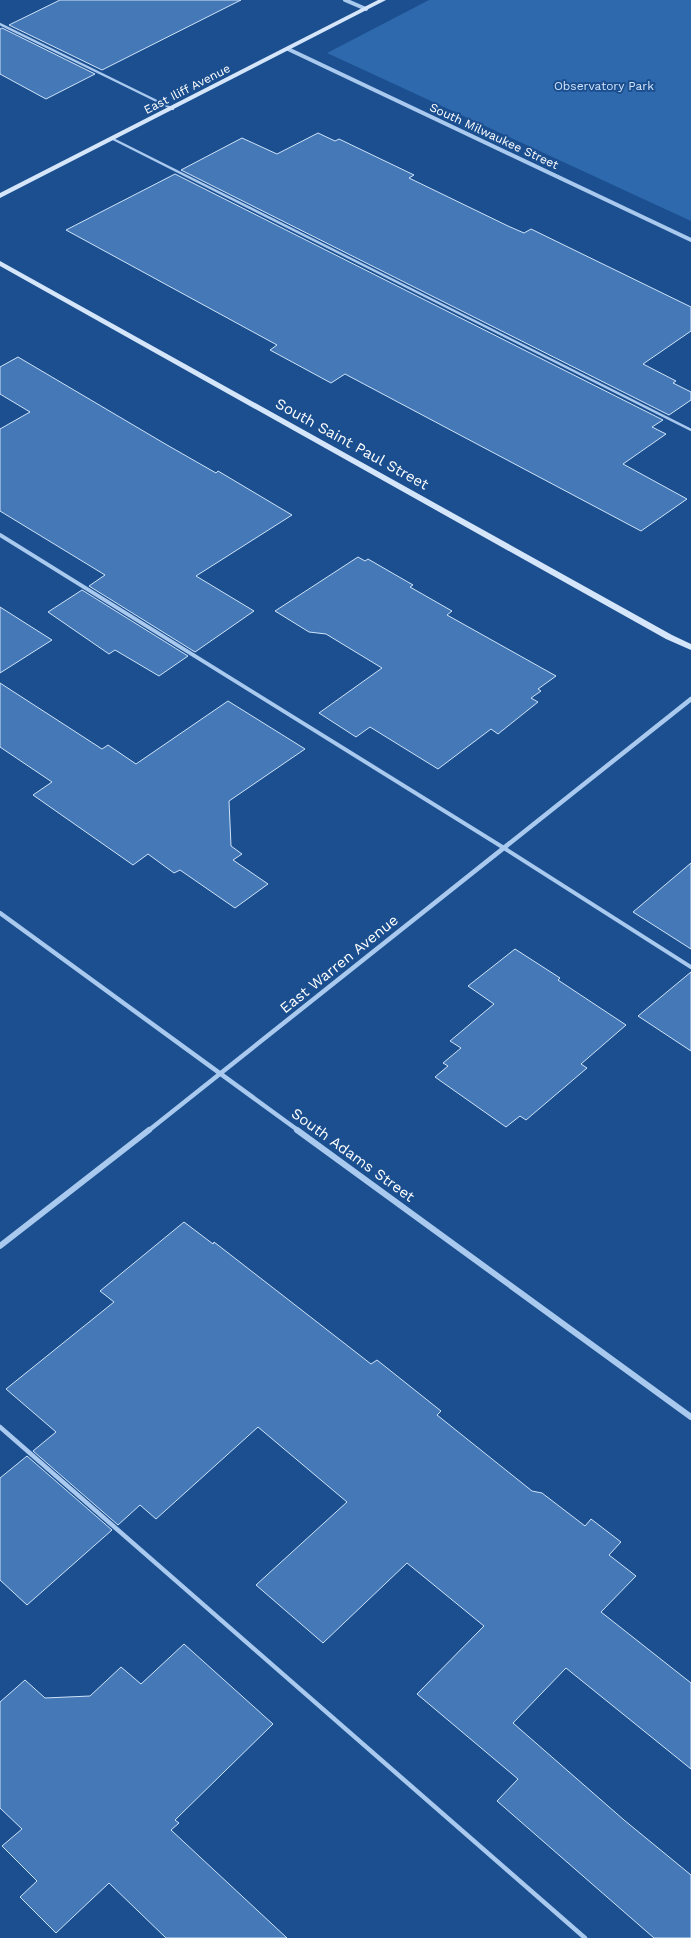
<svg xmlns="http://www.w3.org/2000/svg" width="691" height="1938" font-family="'Work Sans',sans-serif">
<rect width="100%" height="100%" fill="#1b4f8f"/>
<path fill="#2e69ad" d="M429,0H691V221L327,53Z"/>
<path fill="#4478b7" stroke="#cfe3fa" d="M60,0H241L102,70L9,25Z
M2,28L95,74L46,99L0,74V29Z
M318,133L335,141L339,139L414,175L409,178L508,226L524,233L531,229L691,307V331L643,364L676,381L673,383L691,392V400L669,415L181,170L242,138L277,154Z
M175,174L663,420L652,427L666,434L623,464L687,499L641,531L345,374L331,383L270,350L277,345L66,230Z
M18,357L167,445L216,473L218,471L292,515L196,576L254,611L195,652L89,586L105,575L0,511V429L30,412L0,394V367Z
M358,557L365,561L368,559L413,585L410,587L452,611L447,615L556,676L538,689L541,691L531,698L538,702L498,734L491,729L438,769L370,727L356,737L319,713L382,668L326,634L309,632L275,611Z
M82,590L188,656L159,676L115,650L109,654L48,612Z
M0,607L52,640L0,673Z
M0,683L102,749L108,745L136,764L228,701L305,749L229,801L231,846L242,854L233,860L268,884L235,908L180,870L174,873L148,854L133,865L33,795L52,782L0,747Z
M691,863V949L633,912Z
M515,949L560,978L558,980L626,1025L581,1064L587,1068L526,1120L520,1116L506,1127L435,1077L448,1066L443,1063L461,1048L450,1041L494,1004L468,986Z
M691,972V1051L638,1016Z
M184,1222L213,1244L214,1242L371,1364L377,1360L441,1411L437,1415L532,1491L542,1493L585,1526L591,1519L621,1542L609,1555L636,1576L601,1612L691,1683V1769L566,1668L513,1723L624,1820L691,1875V1938H654L497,1801L518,1779L417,1694L484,1626L407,1563L323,1643L256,1585L347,1502L258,1427L156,1519L140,1505L118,1525L33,1451L56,1432L6,1389L114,1302L100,1291Z
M27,1456L112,1530L27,1605L0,1580V1478Z
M184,1644L273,1724L175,1820L179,1823L171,1830L287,1938H166L109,1883L56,1933L20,1897L37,1881L2,1846L22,1829L0,1808V1702L25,1680L45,1698L90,1696L121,1667L141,1684Z"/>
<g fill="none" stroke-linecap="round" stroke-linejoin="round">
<path stroke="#a9c9ee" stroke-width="2.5" d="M0,24L173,109
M113,139L691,430"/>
<path stroke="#a9c9ee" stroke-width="4" d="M0,535L504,848L691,967"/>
<path stroke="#a9c9ee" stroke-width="4.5" d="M0,1427L585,1938"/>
<path stroke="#a9c9ee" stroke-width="4" d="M345,0L366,9
M288,49L691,240"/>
<path stroke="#a9c9ee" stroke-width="4.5" d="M0,913L299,1131
M148,1131L691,699"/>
<path stroke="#a9c9ee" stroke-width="6" d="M297,1130L691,1417
M0,1246L149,1130"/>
<path fill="#d6e6fa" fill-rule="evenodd" d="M378,0H386L0,198V193Z
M0,261L672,635L691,644V650L666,639L0,266Z"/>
</g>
<g text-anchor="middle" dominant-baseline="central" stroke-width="4" stroke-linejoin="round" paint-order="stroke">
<g font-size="12" fill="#cfe3fa" stroke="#1b4f8f">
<text x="604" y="86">Observatory Park</text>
</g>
<g font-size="12" fill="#fff" stroke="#1b4f8f">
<text transform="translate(187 89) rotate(-27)">East Iliff Avenue</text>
<text transform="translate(494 136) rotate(25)">South Milwaukee Street</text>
</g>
<g font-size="15" fill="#fff" stroke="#1b4f8f">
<text transform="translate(352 444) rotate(29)">South Saint Paul Street</text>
<text transform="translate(339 964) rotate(-39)">East Warren Avenue</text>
<text transform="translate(353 1155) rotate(36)">South Adams Street</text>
</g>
</g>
</svg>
